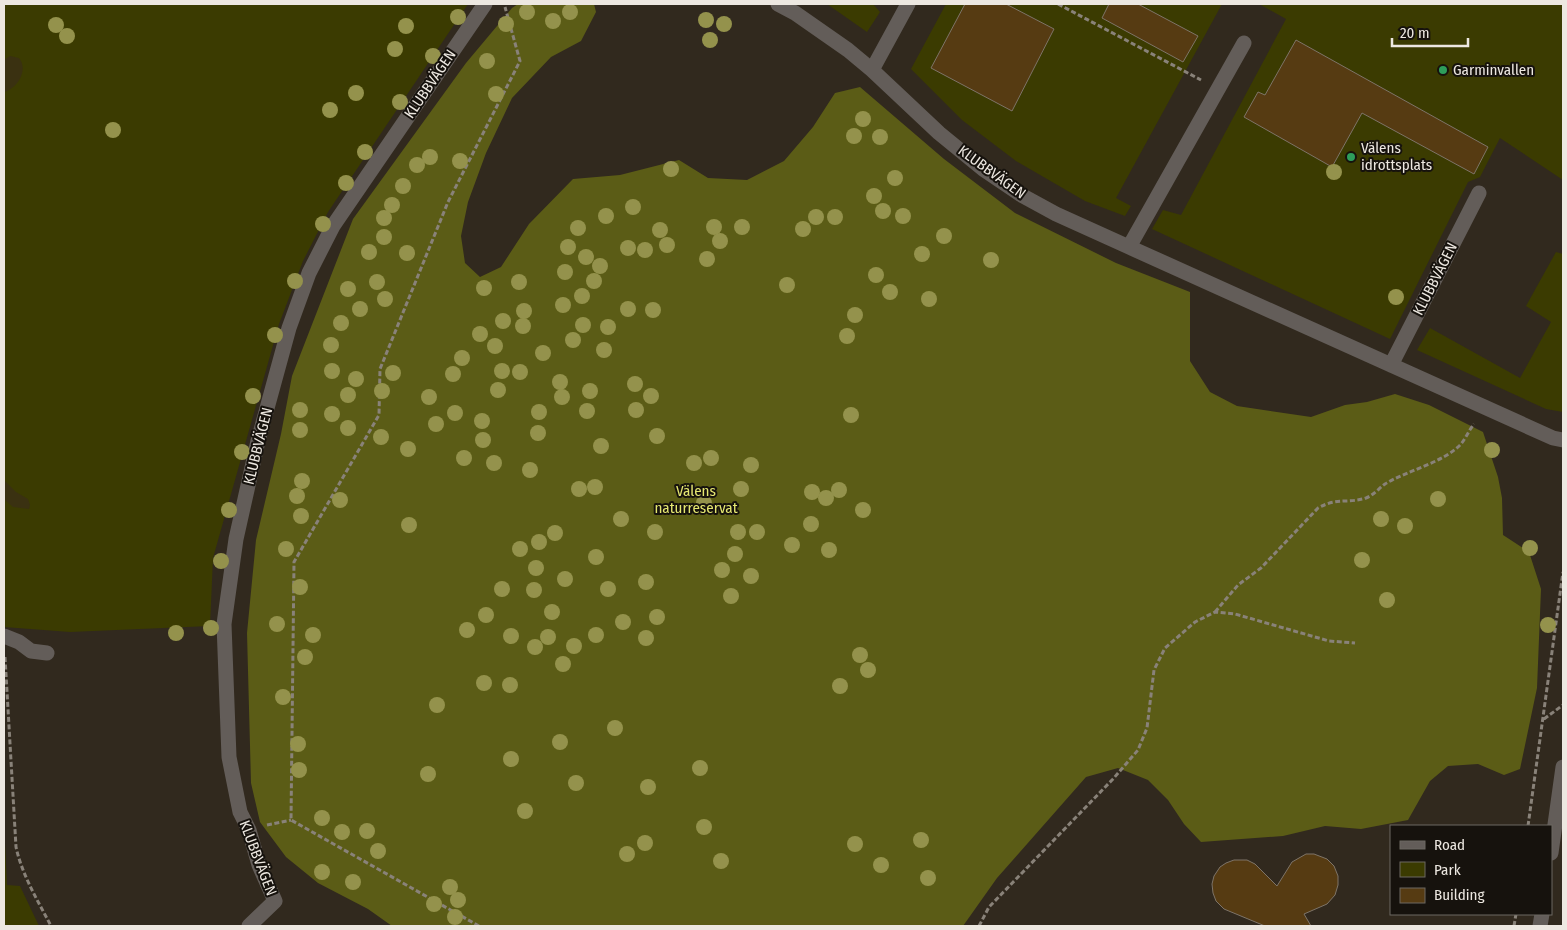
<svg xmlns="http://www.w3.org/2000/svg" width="1567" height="930" font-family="'Fira Sans Condensed',sans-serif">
<rect width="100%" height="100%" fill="#31291e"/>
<path fill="#3b3b01" d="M4,4H468L328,212L303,261L279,324L213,558L210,626L70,632L4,627Z
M827,4H873L880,12L867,32Z
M946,4H1222L1116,198L1131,206L1125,216L1085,201L1016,161L962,120L911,69Z
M1259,4H1563V180L1500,138L1480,177L1468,182L1390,339L1152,229L1163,210L1181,215L1286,19Z
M1556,252L1563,254V412L1546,409L1417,350L1430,328L1520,378L1551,322L1526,306Z
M4,822L7,885L20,886L39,926H4Z"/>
<path fill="#5b5c16" d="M518,4H594L596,12L581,41L551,57L512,98L486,153L468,202L461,236L465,263L480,277L501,267L529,224L573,179L620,175L679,160L708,178L747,180L784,161L813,127L835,93L860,87L944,159L1015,213L1116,263L1190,292V361L1210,392L1237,406L1311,417L1345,405L1367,402L1395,394L1429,405L1483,432L1498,477L1502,498L1503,535L1529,552L1541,589L1537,688L1520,769L1504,775L1478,764L1448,766L1430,781L1408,820L1361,829L1325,826L1283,836L1201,842L1184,824L1168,800L1148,780L1118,768L1086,777L997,878L963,926H392L368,909L318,883L286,857L260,822L251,783L247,633L256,540L281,434L292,376L353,219L466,63L512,8Z"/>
<path fill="#3a3111" d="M10,56L19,58C29,70 17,89 4,92V60Z
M4,480L16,492L28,499L30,505L29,509L13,507L4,499Z"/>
<path fill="#563b12" stroke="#7e7468" d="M965,4H1006L1054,29L1012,111L931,68Z
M1109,4H1138L1198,36L1183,62L1102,18Z
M1296,40L1488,147L1474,174L1362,113L1332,167L1244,117L1258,92L1265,95Z
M1306,854H1314L1327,859L1334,866L1338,876V885L1335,895L1327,904L1304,914L1311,926H1265L1224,909L1216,901L1213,893L1212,884L1214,876L1220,867L1226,863L1234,860H1247L1255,864L1277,886L1292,862Z"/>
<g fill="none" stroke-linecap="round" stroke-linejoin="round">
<path stroke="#898279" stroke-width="3" stroke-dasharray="5 2.5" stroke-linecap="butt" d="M1058,4L1201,80
M1215,612L1238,585L1261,568L1318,508C1338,497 1347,504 1366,498C1374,495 1379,488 1385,484C1408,470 1443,463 1461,444C1466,438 1469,430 1474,424
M5,657L16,847C22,875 38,901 51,926
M1544,719L1563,705
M267,825L291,820
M1528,826L1563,572
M479,926L291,820L294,562L379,415L380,369L448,202L520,61L505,7
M979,926L989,907L1113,779L1138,750L1147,728L1154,670L1165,648L1195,622L1215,612L1235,614L1329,641L1355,643
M1514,926L1516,914"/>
<path stroke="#635d59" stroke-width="15" d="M778,4L795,13L848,50L872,70L939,133L983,169L1023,196L1056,214L1129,247L1553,438L1563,440
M872,70L908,4
M1129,247L1244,43
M1391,365L1479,193
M4,636L19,642L31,651L47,653
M1551,853L1563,767
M249,926L275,901L259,865L249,830L240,812L229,757L224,624L236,539L258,441L289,328L309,273L333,226L485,4
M1540,926L1542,914"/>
</g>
<g fill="#94924c">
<circle cx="527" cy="12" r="8"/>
<circle cx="570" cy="12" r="8"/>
<circle cx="458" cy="17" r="8"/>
<circle cx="706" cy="20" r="8"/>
<circle cx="553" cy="21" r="8"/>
<circle cx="506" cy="24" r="8"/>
<circle cx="724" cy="24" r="8"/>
<circle cx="56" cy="25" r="8"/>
<circle cx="406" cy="26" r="8"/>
<circle cx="67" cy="36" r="8"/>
<circle cx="710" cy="40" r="8"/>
<circle cx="395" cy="49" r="8"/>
<circle cx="433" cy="56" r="8"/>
<circle cx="487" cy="61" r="8"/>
<circle cx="356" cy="93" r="8"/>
<circle cx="496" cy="94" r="8"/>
<circle cx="400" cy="102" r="8"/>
<circle cx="330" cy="110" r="8"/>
<circle cx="863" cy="119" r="8"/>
<circle cx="113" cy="130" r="8"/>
<circle cx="854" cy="136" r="8"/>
<circle cx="880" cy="137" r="8"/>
<circle cx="365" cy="152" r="8"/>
<circle cx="430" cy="157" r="8"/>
<circle cx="460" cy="161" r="8"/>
<circle cx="417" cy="165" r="8"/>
<circle cx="671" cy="169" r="8"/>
<circle cx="1334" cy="172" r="8"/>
<circle cx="895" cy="178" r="8"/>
<circle cx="346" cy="183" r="8"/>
<circle cx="403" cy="186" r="8"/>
<circle cx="874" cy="196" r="8"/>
<circle cx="392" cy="205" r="8"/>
<circle cx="633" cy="207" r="8"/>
<circle cx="883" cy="211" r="8"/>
<circle cx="606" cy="216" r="8"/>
<circle cx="903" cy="216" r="8"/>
<circle cx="816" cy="217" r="8"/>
<circle cx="835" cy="217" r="8"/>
<circle cx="384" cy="218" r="8"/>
<circle cx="323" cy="224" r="8"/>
<circle cx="714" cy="227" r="8"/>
<circle cx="742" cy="227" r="8"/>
<circle cx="578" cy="228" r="8"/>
<circle cx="803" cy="229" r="8"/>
<circle cx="660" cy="230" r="8"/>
<circle cx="944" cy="236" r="8"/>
<circle cx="384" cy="237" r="8"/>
<circle cx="720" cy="241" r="8"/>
<circle cx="667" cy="245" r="8"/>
<circle cx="568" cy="247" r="8"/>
<circle cx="628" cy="248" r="8"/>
<circle cx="645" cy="250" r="8"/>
<circle cx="369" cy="252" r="8"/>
<circle cx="407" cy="253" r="8"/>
<circle cx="922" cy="254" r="8"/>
<circle cx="586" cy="257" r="8"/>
<circle cx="707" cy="259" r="8"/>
<circle cx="991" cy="260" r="8"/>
<circle cx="600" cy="266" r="8"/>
<circle cx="565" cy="272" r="8"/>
<circle cx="876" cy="275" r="8"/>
<circle cx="295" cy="281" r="8"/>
<circle cx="594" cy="281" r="8"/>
<circle cx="377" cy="282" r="8"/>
<circle cx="519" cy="282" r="8"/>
<circle cx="787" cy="285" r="8"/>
<circle cx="484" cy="288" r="8"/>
<circle cx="348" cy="289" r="8"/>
<circle cx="890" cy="292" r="8"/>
<circle cx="582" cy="296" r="8"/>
<circle cx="1396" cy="297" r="8"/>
<circle cx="385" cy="299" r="8"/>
<circle cx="929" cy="299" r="8"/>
<circle cx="563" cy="305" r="8"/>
<circle cx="360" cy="309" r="8"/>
<circle cx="628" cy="309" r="8"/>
<circle cx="653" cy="310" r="8"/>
<circle cx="524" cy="311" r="8"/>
<circle cx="855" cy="315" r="8"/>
<circle cx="503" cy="321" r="8"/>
<circle cx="341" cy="323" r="8"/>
<circle cx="583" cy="325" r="8"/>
<circle cx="523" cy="326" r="8"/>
<circle cx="608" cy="327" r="8"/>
<circle cx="480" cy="334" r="8"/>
<circle cx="275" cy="335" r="8"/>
<circle cx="847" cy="336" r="8"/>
<circle cx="573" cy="340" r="8"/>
<circle cx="331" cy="345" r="8"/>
<circle cx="495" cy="346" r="8"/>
<circle cx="604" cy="350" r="8"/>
<circle cx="543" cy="353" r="8"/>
<circle cx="462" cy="358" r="8"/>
<circle cx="332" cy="371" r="8"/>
<circle cx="502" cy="371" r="8"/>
<circle cx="520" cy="372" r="8"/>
<circle cx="393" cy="373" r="8"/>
<circle cx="453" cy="374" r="8"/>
<circle cx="356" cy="379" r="8"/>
<circle cx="560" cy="382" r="8"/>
<circle cx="635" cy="384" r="8"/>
<circle cx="498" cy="390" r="8"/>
<circle cx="382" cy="391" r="8"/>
<circle cx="590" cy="391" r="8"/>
<circle cx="348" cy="395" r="8"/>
<circle cx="253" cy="396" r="8"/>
<circle cx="651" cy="396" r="8"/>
<circle cx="429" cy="397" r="8"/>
<circle cx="562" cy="397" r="8"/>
<circle cx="300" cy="410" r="8"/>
<circle cx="636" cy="410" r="8"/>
<circle cx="587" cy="411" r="8"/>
<circle cx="539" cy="412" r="8"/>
<circle cx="455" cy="413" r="8"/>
<circle cx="332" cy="414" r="8"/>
<circle cx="851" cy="415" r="8"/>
<circle cx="482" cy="421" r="8"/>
<circle cx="436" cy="424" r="8"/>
<circle cx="348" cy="428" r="8"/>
<circle cx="300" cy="430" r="8"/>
<circle cx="538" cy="433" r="8"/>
<circle cx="657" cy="436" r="8"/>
<circle cx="381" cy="437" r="8"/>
<circle cx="483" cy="440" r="8"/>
<circle cx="601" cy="446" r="8"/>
<circle cx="408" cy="449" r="8"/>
<circle cx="1492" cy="450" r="8"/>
<circle cx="242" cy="452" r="8"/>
<circle cx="464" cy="458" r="8"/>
<circle cx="711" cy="458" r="8"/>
<circle cx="494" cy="463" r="8"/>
<circle cx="694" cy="463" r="8"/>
<circle cx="751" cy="465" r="8"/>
<circle cx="530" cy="470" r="8"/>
<circle cx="302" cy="481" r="8"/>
<circle cx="595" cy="487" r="8"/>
<circle cx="579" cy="489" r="8"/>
<circle cx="741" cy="489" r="8"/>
<circle cx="839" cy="490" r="8"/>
<circle cx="812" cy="492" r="8"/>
<circle cx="297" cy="496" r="8"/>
<circle cx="826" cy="498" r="8"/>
<circle cx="1438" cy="499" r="8"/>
<circle cx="340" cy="500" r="8"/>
<circle cx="704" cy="503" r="8"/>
<circle cx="229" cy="510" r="8"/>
<circle cx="863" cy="510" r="8"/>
<circle cx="301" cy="516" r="8"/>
<circle cx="621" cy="519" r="8"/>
<circle cx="1381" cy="519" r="8"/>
<circle cx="811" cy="524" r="8"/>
<circle cx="409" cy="525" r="8"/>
<circle cx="1405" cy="526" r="8"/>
<circle cx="655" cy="532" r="8"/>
<circle cx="738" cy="532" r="8"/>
<circle cx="757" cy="532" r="8"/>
<circle cx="555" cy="533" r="8"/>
<circle cx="539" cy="542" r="8"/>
<circle cx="792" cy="545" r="8"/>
<circle cx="1530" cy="548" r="8"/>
<circle cx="286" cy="549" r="8"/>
<circle cx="520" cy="549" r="8"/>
<circle cx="829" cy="550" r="8"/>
<circle cx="735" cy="554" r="8"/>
<circle cx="596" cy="557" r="8"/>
<circle cx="1362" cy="560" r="8"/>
<circle cx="221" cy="561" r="8"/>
<circle cx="536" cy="568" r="8"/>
<circle cx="722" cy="570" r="8"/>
<circle cx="751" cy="576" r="8"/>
<circle cx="565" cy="579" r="8"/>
<circle cx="646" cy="582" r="8"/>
<circle cx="300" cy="587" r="8"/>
<circle cx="502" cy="589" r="8"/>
<circle cx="608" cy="589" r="8"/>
<circle cx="534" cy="590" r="8"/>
<circle cx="731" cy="596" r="8"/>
<circle cx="1387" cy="600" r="8"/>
<circle cx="552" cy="612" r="8"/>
<circle cx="486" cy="615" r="8"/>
<circle cx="657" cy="617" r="8"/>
<circle cx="623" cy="622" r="8"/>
<circle cx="277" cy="624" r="8"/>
<circle cx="1548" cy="625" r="8"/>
<circle cx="211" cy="628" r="8"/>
<circle cx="467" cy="630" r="8"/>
<circle cx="176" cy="633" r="8"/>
<circle cx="313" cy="635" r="8"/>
<circle cx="596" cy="635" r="8"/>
<circle cx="511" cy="636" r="8"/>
<circle cx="548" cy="637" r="8"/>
<circle cx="646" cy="638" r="8"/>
<circle cx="574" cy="646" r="8"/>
<circle cx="535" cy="647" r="8"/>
<circle cx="860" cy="655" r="8"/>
<circle cx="305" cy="657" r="8"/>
<circle cx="563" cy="664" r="8"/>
<circle cx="868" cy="670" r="8"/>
<circle cx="484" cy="683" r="8"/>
<circle cx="510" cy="685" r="8"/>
<circle cx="840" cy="686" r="8"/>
<circle cx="283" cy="697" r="8"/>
<circle cx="437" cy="705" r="8"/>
<circle cx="615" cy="728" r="8"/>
<circle cx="560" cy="742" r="8"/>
<circle cx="298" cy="744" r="8"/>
<circle cx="511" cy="759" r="8"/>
<circle cx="700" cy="768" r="8"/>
<circle cx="299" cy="770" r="8"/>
<circle cx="428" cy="774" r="8"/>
<circle cx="576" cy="783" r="8"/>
<circle cx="648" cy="787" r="8"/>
<circle cx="525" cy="811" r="8"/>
<circle cx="322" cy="818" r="8"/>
<circle cx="704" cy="827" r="8"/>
<circle cx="367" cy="831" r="8"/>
<circle cx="342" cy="832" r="8"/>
<circle cx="921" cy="840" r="8"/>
<circle cx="645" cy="843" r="8"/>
<circle cx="855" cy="844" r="8"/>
<circle cx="378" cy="851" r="8"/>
<circle cx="627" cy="854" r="8"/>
<circle cx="721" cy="861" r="8"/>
<circle cx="881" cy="865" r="8"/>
<circle cx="322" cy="872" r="8"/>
<circle cx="928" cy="878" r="8"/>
<circle cx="353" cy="882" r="8"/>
<circle cx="450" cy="887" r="8"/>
<circle cx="458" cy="900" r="8"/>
<circle cx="434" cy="904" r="8"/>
<circle cx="455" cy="917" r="8"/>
</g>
<g fill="#2e9e5b" stroke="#16120d" stroke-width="2">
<circle cx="1443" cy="70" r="5"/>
<circle cx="1351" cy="157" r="5"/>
</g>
<g text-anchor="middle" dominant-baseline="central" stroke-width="4" stroke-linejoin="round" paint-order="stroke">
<g font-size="15" fill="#ede8e1" stroke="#16120d" text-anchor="start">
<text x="1453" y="70">Garminvallen</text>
<text x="1361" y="148">Välens<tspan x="1361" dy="17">idrottsplats</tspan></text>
</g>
<g font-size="15" fill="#ede8e1" stroke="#16120d">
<text transform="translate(430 84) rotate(-56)">KLUBBVÄGEN</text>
<text transform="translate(992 172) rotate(36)">KLUBBVÄGEN</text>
<text transform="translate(1435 279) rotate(-63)">KLUBBVÄGEN</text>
<text transform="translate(258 446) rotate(-76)">KLUBBVÄGEN</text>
<text transform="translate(258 858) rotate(69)">KLUBBVÄGEN</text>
</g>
<g font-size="15" fill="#e5e771" stroke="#16120d">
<text x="696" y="491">Välens<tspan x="696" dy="17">naturreservat</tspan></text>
</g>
</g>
<rect width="1567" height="930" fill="none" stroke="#ede8e1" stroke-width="10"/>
<rect x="1390" y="825" width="162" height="90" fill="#16120d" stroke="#6c6862"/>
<rect x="1400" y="841" width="25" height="8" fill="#635d59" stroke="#6c6862"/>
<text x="1434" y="850" font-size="15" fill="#ede8e1">Road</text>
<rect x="1400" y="862" width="25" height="15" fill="#3b3b01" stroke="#6c6862"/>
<text x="1434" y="875" font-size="15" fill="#ede8e1">Park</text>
<rect x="1400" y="888" width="25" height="15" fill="#563b12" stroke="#6c6862"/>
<text x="1434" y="900" font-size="15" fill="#ede8e1">Building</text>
<path d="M1392 38v8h76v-8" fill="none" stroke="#ede8e1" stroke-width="2.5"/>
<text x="1400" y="38" font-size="15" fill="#ede8e1" stroke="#16120d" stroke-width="4" paint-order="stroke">20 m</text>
</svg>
